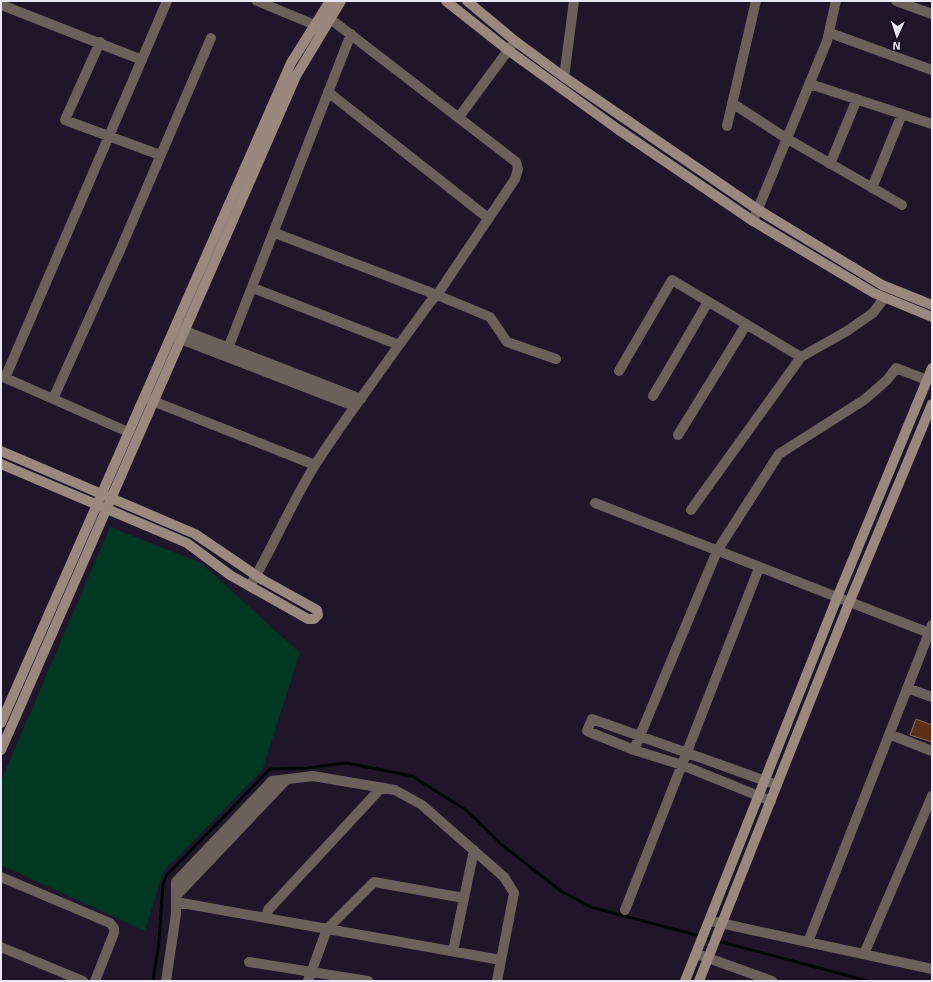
<svg xmlns="http://www.w3.org/2000/svg" width="933" height="982" font-family="'Exo 2',sans-serif">
<rect width="100%" height="100%" fill="#201529"/>
<path fill="#003824" d="M110,527L201,563L300,653L262,771L163,872L145,931L1,865V781Z"/>
<path fill="#0007" d="M932,681V688L930,687Z"/>
<g fill="none" stroke-linecap="round" stroke-linejoin="round">
<path stroke="#000607" stroke-width="3" d="M153,981L159,942L163,884L167,875L270,769L307,768L347,763L412,776L466,810L502,845L561,891L591,907L868,981"/>
</g>
<path fill="#5b2e15" stroke="#8b7063" d="M916,719L932,725V742L910,735Z"/>
<g fill="none" stroke-linecap="round" stroke-linejoin="round">
<path stroke="#6b605a" stroke-width="10" d="M257,1L315,25
M896,1L932,14
M4,6L142,60
M830,33L932,70
M100,42L65,120L160,155
M564,77L574,1
M810,84L932,124
M328,92L488,218
M732,103L786,138L902,205
M459,117L515,41
M727,126L756,1
M830,164L857,99
M872,188L902,114
M753,221L827,41L836,1
M275,233L437,295L490,317L507,342L556,359
M253,288L399,345L431,301L437,295L515,179L518,169L516,162L324,14
M177,328L361,399
M173,336L354,406
M225,356L351,34
M619,371L672,280L801,357
M1,376L128,432
M5,378L167,1
M653,396L708,302
M145,398L315,465
M53,399L121,248L211,38
M678,435L746,325
M595,503L932,634
M691,510L801,357L847,331L873,313L884,298
M250,586C273,547 291,504 315,465C341,424 371,385 399,345
M907,688L932,697
M889,734L932,751
M634,750L717,551L779,454L864,400L887,380L896,368L927,380
M771,801L682,765L634,750L587,731L592,719L777,785
M1,877L110,923L114,928V933L95,981
M176,896L286,780
M176,902L501,960
M625,910L759,568
M266,918L268,910L381,788
M711,921L932,969
M808,942L932,625
M1,947L83,981
M453,951L474,850
M697,954L772,981
M864,954L932,796
M249,962L368,981
M166,981L176,914V882L272,781L313,776L395,790L422,805L504,877L514,893L497,981
M308,981L327,929L374,882L464,898"/>
<path stroke="#9a877e" stroke-width="10" d="M446,1L508,50L619,130L753,221L874,293L932,317
M467,1L515,41L564,77L757,209L882,285L932,305
M1,451L195,534L263,580L317,610L318,615L314,619H308L230,575L187,543L1,464
M1,723L291,63L330,1
M1,750L296,76L341,1
M685,981L837,598L932,368
M699,981L849,603L932,404"/>
</g>
<rect width="933" height="982" fill="none" stroke="#ece6f4" stroke-width="4"/>
<g transform="translate(897 36) rotate(183)" stroke="#160c1f" stroke-width="3" paint-order="stroke">
<path d="M0-3L7 15L0 10L-7 15Z" fill="#ece6f4"/>
<text y="-6" font-size="11" font-weight="bold" text-anchor="middle" fill="#ece6f4">N</text>
</g>
</svg>
